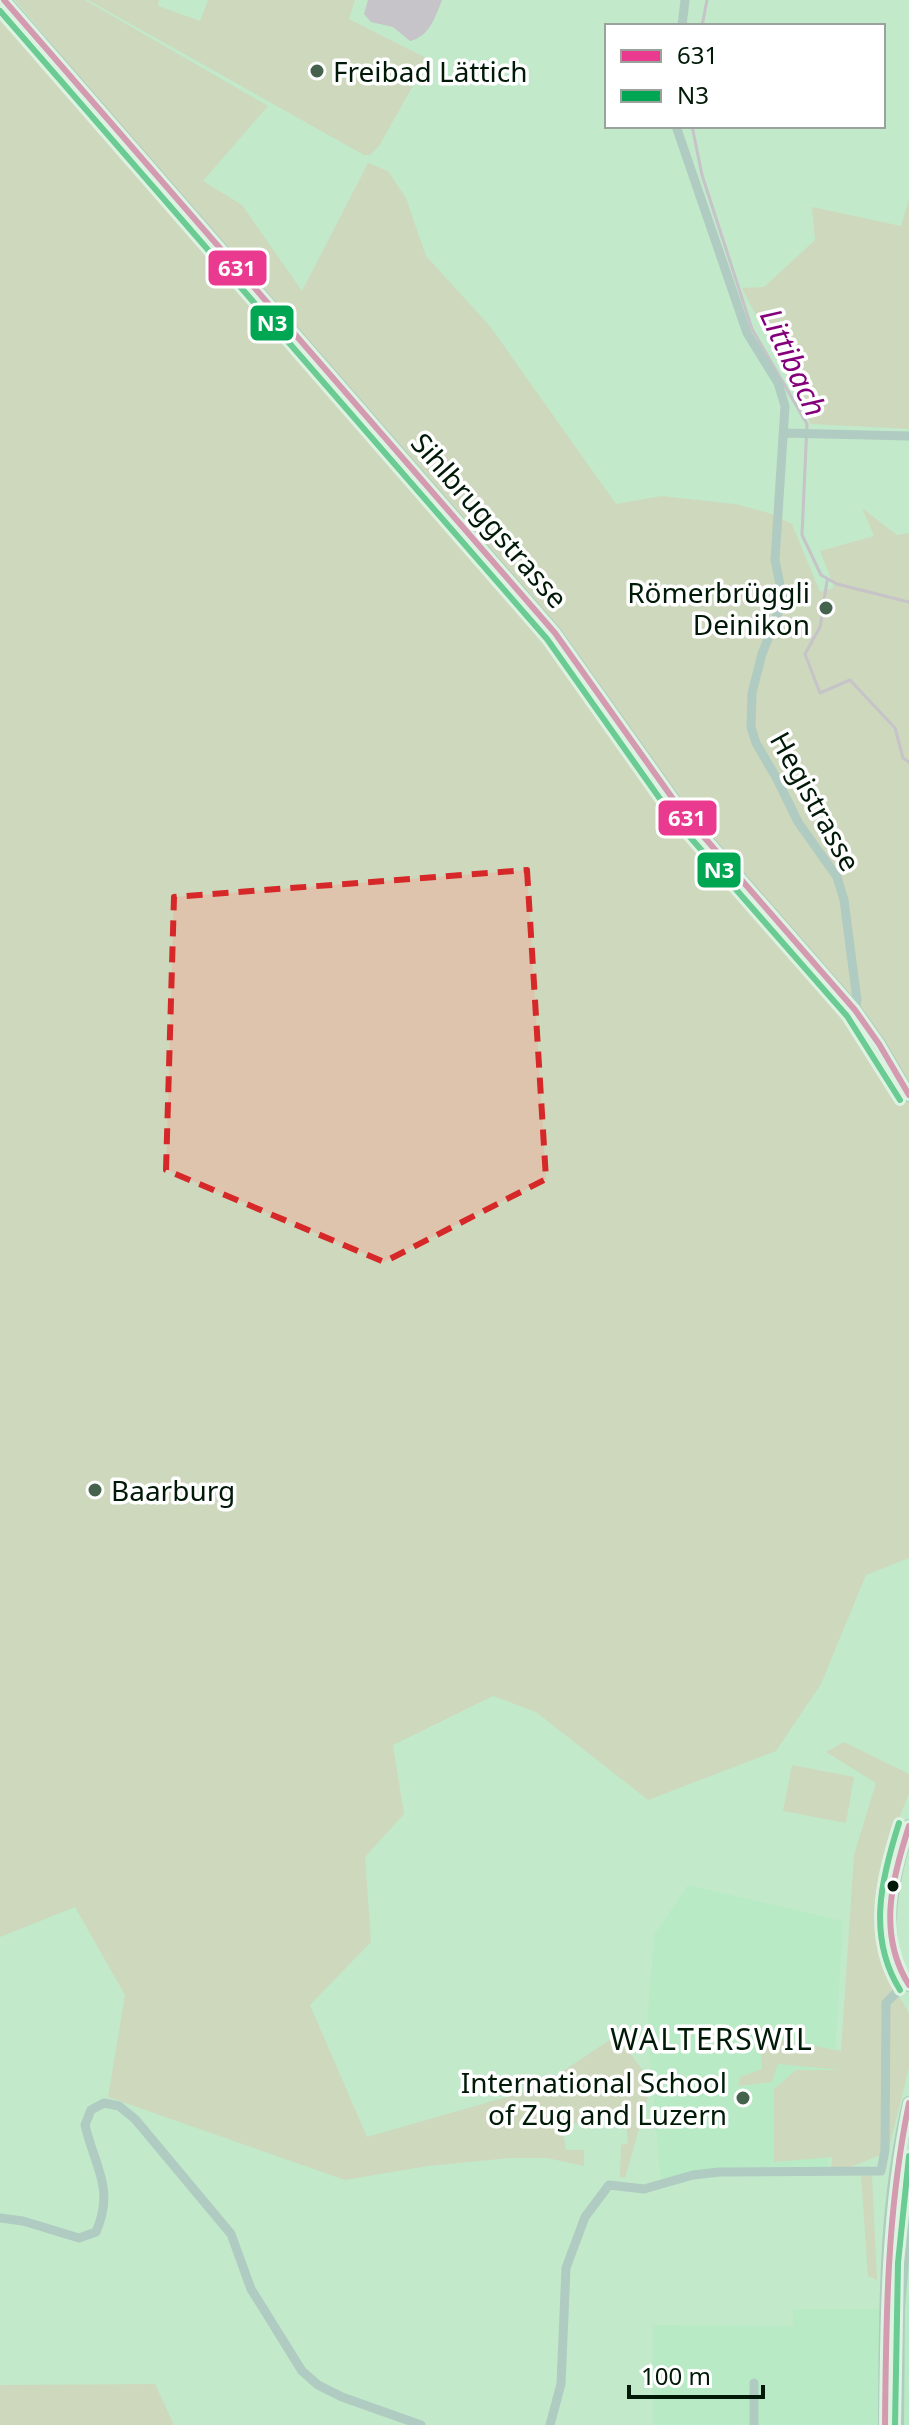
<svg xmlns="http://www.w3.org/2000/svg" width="909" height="2425" font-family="'Noto Sans',sans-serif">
<rect width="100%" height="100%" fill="#c1e9cb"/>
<path fill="#adecbe" d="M688,1885L843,1921L828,2169L661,2180L647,2028L654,1935Z
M909,2253V2425H653V2325L793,2326V2309H887Z"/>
<path fill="#dec4ad" d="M15,0H85L268,106L203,181L242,205L302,291L368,163L388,171L406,198L426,256L489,325L616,504L661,496L735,504L769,513L792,524L820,592L833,588V584L820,551L874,536L862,508L897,535L909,533V1558L866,1575L821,1684L776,1751L648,1800L536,1712L493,1696L393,1745L404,1814L365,1857L371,1942L310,2005L367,2137L538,2088L617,2035L652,2083L625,2178L620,2177L621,2145L628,2143L625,2117L562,2125L566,2150H584V2166L547,2158H510L428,2166L345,2180L108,2097L125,1995L75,1907L0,1937V8L182,224L432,509L454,508L185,203Z
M88,0H159L158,6L200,21L208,0H355L349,19L428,59L379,146L370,155H364Z
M909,199V429L811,424L742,288L764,287L815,240L812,207L901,226Z
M844,1742L909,1774V1793L889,1844L875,1931L883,1970L909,2013V2068L888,2152L831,2175L832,2157L774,2162V2089L796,2070H840L778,2064L772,2082L738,2086L740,2077L762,2069L760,2041L784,2040L841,2051L854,1855L876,1783L826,1752Z
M792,1765L854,1777L846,1823L783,1811Z
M861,2175L872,2176L877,2280L868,2276Z
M155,2384L174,2425H0V2385Z"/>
<path fill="#cd94c7" d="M368,0H442C435,17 430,36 410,41L393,27L371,22L364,14Z"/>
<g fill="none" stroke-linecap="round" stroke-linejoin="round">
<path stroke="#cd94c7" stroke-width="3" d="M702,26L707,0
M692,126L702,175L752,329L807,424L802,535L821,575L837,584L909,602
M824,601L827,581
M822,616L820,627L805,654L820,693L850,680L895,728L903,758L909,762"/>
<path stroke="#9ca7b6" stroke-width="9" d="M682,26L685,0
M676,126L747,333L778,383L785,406L775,560L783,600L762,654L752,693L751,727L756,743L777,779L798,822L837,877L844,900L857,1000L855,1010
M784,433L909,436
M0,2218L23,2221L79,2238L96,2232C115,2188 95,2168 85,2125L91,2110L104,2103L119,2106L135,2119L231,2234L251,2289L302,2371L318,2385L342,2397L421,2425
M754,2383V2425
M550,2425L561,2384L566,2268L585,2217L609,2185L644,2189L693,2175L719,2172L881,2171L885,2150L886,2003L907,1982"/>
<path stroke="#97a9b1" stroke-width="14" d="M4,0L555,633L683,813L855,1010L879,1044L909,1095
M909,1826C895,1867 882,1921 896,1963C899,1971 905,1978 909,1985
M885,2425C886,2316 884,2209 909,2103
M897,2425L898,2308L909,2179"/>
<g stroke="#fff" stroke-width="12">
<path id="bus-1" d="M4,0L555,633L683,813L855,1010L879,1044L909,1095
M909,1826C892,1879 877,1934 909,1985
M885,2425C886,2316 887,2210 909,2103"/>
</g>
<g stroke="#fff" stroke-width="12">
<path id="bus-2" d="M0,11L547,639L675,820L847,1016L900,1100
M899,1823C881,1879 867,1937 900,1990
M895,2425L898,2263L909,2156"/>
</g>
<use href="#bus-1" stroke="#ea3a8f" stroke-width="6"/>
<use href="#bus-2" stroke="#00a651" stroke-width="6"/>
</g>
<path d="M0 0H909V2425H0ZM527,870L546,1179L384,1262L166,1170L174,897Z" fill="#c1e9cb" fill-opacity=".55" fill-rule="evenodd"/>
<path fill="none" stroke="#d62828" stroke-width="6" stroke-dasharray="16 10" stroke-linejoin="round" d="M527,870L546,1179L384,1262L166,1170L174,897Z"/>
<g fill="#44624c" stroke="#fff" stroke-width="3">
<circle cx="317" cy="71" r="8"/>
<circle cx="826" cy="608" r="8"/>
<circle cx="95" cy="1490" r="8"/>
<circle cx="743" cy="2098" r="8"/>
</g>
<circle fill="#001a07" stroke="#fff" stroke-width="3" cx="893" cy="1886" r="7"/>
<g text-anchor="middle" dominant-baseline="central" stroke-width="7" stroke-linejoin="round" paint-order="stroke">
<g font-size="28" fill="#001a07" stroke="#fff" text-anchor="start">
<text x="333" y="71">Freibad Lättich</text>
<text x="810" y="592" text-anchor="end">Römerbrüggli<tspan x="810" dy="32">Deinikon</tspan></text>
<text x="111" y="1490">Baarburg</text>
<text x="727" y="2082" text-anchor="end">International School<tspan x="727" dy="32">of Zug and Luzern</tspan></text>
</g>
<g font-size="28" fill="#001a07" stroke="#fff">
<text transform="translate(490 520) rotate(49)">Sihlbruggstrasse</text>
<text transform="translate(816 801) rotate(61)">Hegistrasse</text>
</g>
<g font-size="30" font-style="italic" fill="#84007b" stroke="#fff">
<text transform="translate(794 362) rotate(65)">Littibach</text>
</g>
<g font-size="30" letter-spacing="2" fill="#001a07" stroke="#fff">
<text x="712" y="2038">WALTERSWIL</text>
</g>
</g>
<g stroke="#fff" stroke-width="3">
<rect x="207" y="249" width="61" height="38" rx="8" fill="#ea3a8f"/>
<rect x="249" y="304" width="46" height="38" rx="8" fill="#00a651"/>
<rect x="657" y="799" width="61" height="38" rx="8" fill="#ea3a8f"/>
<rect x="696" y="851" width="46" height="38" rx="8" fill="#00a651"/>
</g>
<g font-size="22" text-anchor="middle" font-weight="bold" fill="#fff">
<text x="237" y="276">631</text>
<text x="272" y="331">N3</text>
<text x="687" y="826">631</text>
<text x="719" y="878">N3</text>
</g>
<rect x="605" y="24" width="280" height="104" fill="#ffffff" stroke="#99a39c" stroke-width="2"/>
<rect x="621" y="50" width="40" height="12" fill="#ea3a8f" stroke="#99a39c" stroke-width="2"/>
<text x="677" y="64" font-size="24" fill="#001a07">631</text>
<rect x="621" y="90" width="40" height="12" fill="#00a651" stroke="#99a39c" stroke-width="2"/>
<text x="677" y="104" font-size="24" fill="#001a07">N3</text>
<path d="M629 2385v12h134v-12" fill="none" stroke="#001a07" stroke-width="4"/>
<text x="641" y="2385" font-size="24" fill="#001a07" stroke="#ffffff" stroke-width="6" paint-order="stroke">100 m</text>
</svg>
